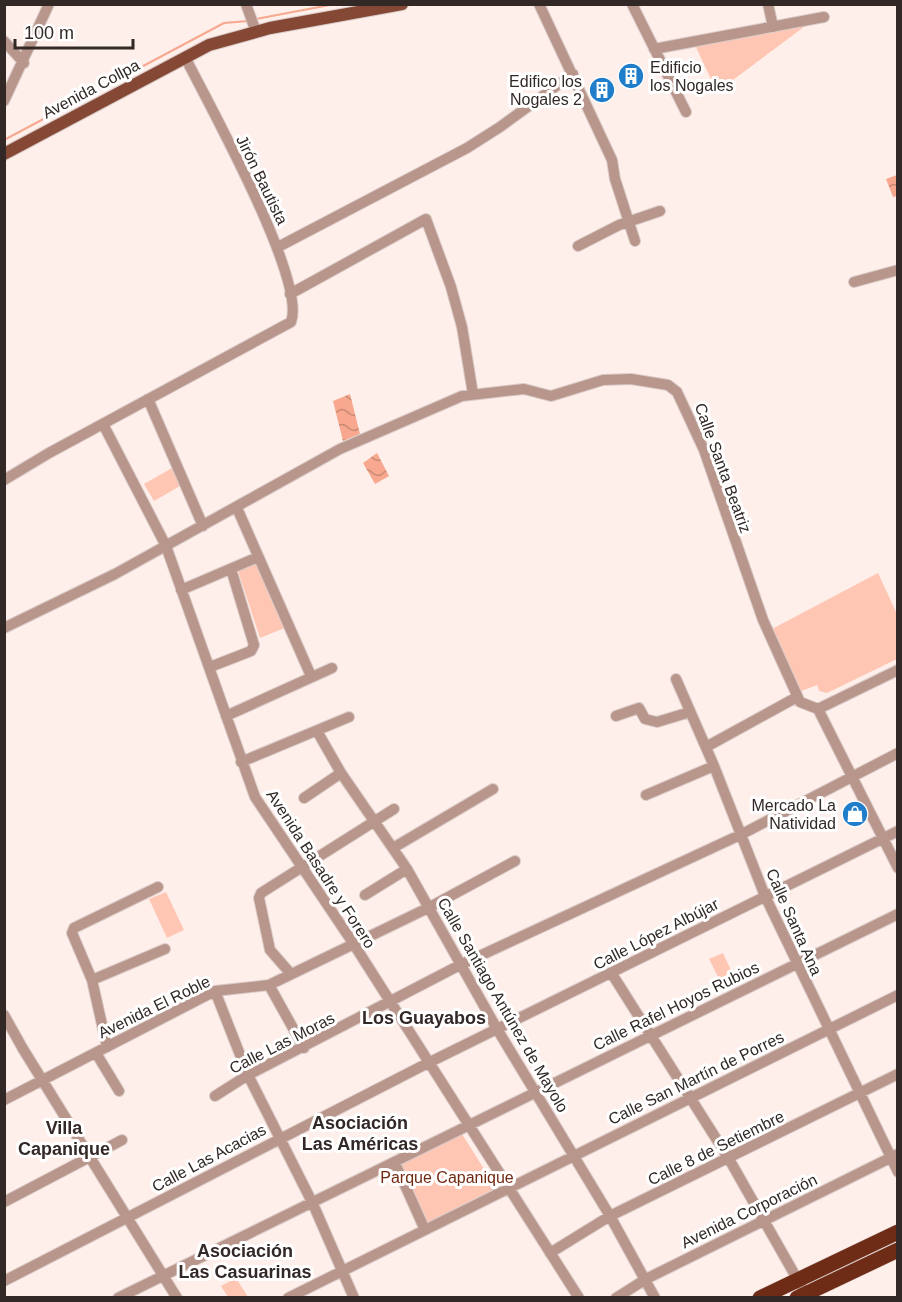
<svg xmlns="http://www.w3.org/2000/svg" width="902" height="1302" font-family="Arial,sans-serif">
<defs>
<pattern id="water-waves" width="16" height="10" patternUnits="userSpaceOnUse" patternTransform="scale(1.5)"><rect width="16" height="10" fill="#f7a88e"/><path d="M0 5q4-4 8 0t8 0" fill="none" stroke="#c98974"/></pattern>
</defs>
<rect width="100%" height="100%" fill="#feefeb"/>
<path fill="#ffc6b4" d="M812,21L717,92L695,45Z
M172,468L180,486L154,501L144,484Z
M258,560L287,627L260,638L237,568Z
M878,573L897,614V659L827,693L819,691L817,685L799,692L770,630Z
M166,892L184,930L167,938L149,899Z
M723,953L735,979L722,985L709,959Z
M462,1134L496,1188L427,1223L400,1164Z
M236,1278L248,1297H228L221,1286Z"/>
<path fill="url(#water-waves)" d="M897,175V196L893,197L886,179Z
M350,394L360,434L343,441L333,401Z
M377,453L389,476L375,484L363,463Z"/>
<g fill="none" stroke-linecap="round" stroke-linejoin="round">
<path stroke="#f7a88e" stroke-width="2" d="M256,19L335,4
M4,140L224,23L248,21"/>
<g stroke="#d9cbc8" stroke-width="12">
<path id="minor" d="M246,4L256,32
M539,4L612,160L615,179L635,241
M632,4L686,112
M768,4L773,27
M4,41L24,63
M654,49L824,17
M4,101L49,4
M578,246L619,225L660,211
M278,247L467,148L500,127L573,74
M854,282L898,270
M290,294L426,219L451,287L462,327L473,394
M148,399L203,526
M103,424L166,546L255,797L353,943L579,1298
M4,480L49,453L291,322C307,280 208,103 185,57
M237,508L311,676
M181,590L258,557
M4,628L115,574L340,449L462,396L524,389L551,396L603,380L631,379L668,385L677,392L704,450L763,620L800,702L818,709L898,868
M210,667L251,651L254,645L231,569
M676,679L714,766L765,896L898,1172
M818,709L898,670
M226,716L332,668
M616,716L639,708L645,719L657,722L690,712
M317,731L341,773L407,869L497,1029L610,1216L655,1298
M706,747L797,697
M241,762L349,717
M646,795L714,766
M304,798L341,773
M393,848L493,789
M365,895L407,869
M291,974L270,950L259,898L261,893L394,809
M612,974L729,1159L808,1298
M92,980L165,949
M269,985L304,1048
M215,991L248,1075L313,1204L354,1298
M4,1015L23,1049L177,1298
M107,1047L92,980L72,933L74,928L158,887
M96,1053L119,1091
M215,1096L248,1075L460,965L740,835L898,753
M4,1100L215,991L269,985L428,908L515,861
M395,1163L425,1230
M4,1202L122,1140
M550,1253L610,1216L898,1074
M4,1281L428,1063L898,831
M118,1298L898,914
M288,1298L898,995
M616,1298L646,1279L898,1154"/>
</g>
<g stroke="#d9cbc8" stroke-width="14">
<path id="major" d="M4,154L209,45L270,28L402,4"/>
</g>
<g stroke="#d9cbc8" stroke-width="16">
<path id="highway" d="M760,1298L898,1232
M797,1298L898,1250"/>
</g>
<use href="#minor" stroke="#b9968b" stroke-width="10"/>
<use href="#major" stroke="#844835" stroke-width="12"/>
<use href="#highway" stroke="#6e2b15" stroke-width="15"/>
</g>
<defs>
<g id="building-disc" transform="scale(1.35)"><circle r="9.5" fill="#1f7dca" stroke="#fff"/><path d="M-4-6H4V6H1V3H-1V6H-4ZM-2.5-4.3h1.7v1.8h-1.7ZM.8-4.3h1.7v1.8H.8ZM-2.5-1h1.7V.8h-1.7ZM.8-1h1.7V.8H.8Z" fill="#fff"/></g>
<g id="shop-disc" transform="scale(1.35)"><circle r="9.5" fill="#1f7dca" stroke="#fff"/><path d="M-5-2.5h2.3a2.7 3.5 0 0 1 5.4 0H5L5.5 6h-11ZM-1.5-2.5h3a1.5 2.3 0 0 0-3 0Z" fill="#fff"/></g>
</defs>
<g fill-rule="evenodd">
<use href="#building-disc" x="631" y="76"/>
<use href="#building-disc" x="602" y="90"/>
<use href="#shop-disc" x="855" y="814"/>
</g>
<g text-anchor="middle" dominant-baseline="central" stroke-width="6" stroke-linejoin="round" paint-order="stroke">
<g font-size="16" fill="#322927" stroke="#fff" text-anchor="end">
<text x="650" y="67" text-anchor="start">Edificio<tspan x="650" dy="18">los Nogales</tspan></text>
<text x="582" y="81">Edifico los<tspan x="582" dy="18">Nogales 2</tspan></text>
<text x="836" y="805">Mercado La<tspan x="836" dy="18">Natividad</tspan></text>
</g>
<g font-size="16" fill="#322927" stroke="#fff">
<text transform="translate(91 89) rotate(-28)">Avenida Collpa</text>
<text transform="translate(262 180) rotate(64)">Jirón Bautista</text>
<text transform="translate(723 468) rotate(70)">Calle Santa Beatriz</text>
<text transform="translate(321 869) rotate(57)">Avenida Basadre y Forero</text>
<text transform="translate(794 922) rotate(66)">Calle Santa Ana</text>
<text transform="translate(656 934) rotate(-27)">Calle López Albújar</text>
<text transform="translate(503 1005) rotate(60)">Calle Santiago Antúnez de Mayolo</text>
<text transform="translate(676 1006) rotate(-26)">Calle Rafel Hoyos Rubios</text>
<text transform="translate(154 1007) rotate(-26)">Avenida El Roble</text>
<text transform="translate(282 1043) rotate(-27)">Calle Las Moras</text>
<text transform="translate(696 1078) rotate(-26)">Calle San Martín de Porres</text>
<text transform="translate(716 1148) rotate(-26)">Calle 8 de Setiembre</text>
<text transform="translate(209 1158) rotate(-28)">Calle Las Acacias</text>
<text transform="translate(749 1211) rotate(-26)">Avenida Corporación</text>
</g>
<g font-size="16" fill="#702a12" stroke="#fff">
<text x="447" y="1177">Parque Capanique</text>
</g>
<g font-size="18" font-weight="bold" fill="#322927" stroke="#fff">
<text x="424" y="1018">Los Guayabos</text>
<text x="360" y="1123">Asociación<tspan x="360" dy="21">Las Américas</tspan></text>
<text x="64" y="1128">Villa<tspan x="64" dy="21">Capanique</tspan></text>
<text x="245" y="1251">Asociación<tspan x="245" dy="21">Las Casuarinas</tspan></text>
</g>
</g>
<rect width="902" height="1302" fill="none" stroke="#322927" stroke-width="12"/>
<path d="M15 39v9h118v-9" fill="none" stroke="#322927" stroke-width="3"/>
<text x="24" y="39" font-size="18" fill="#322927" stroke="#ffffff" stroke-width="4.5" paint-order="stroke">100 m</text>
</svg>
